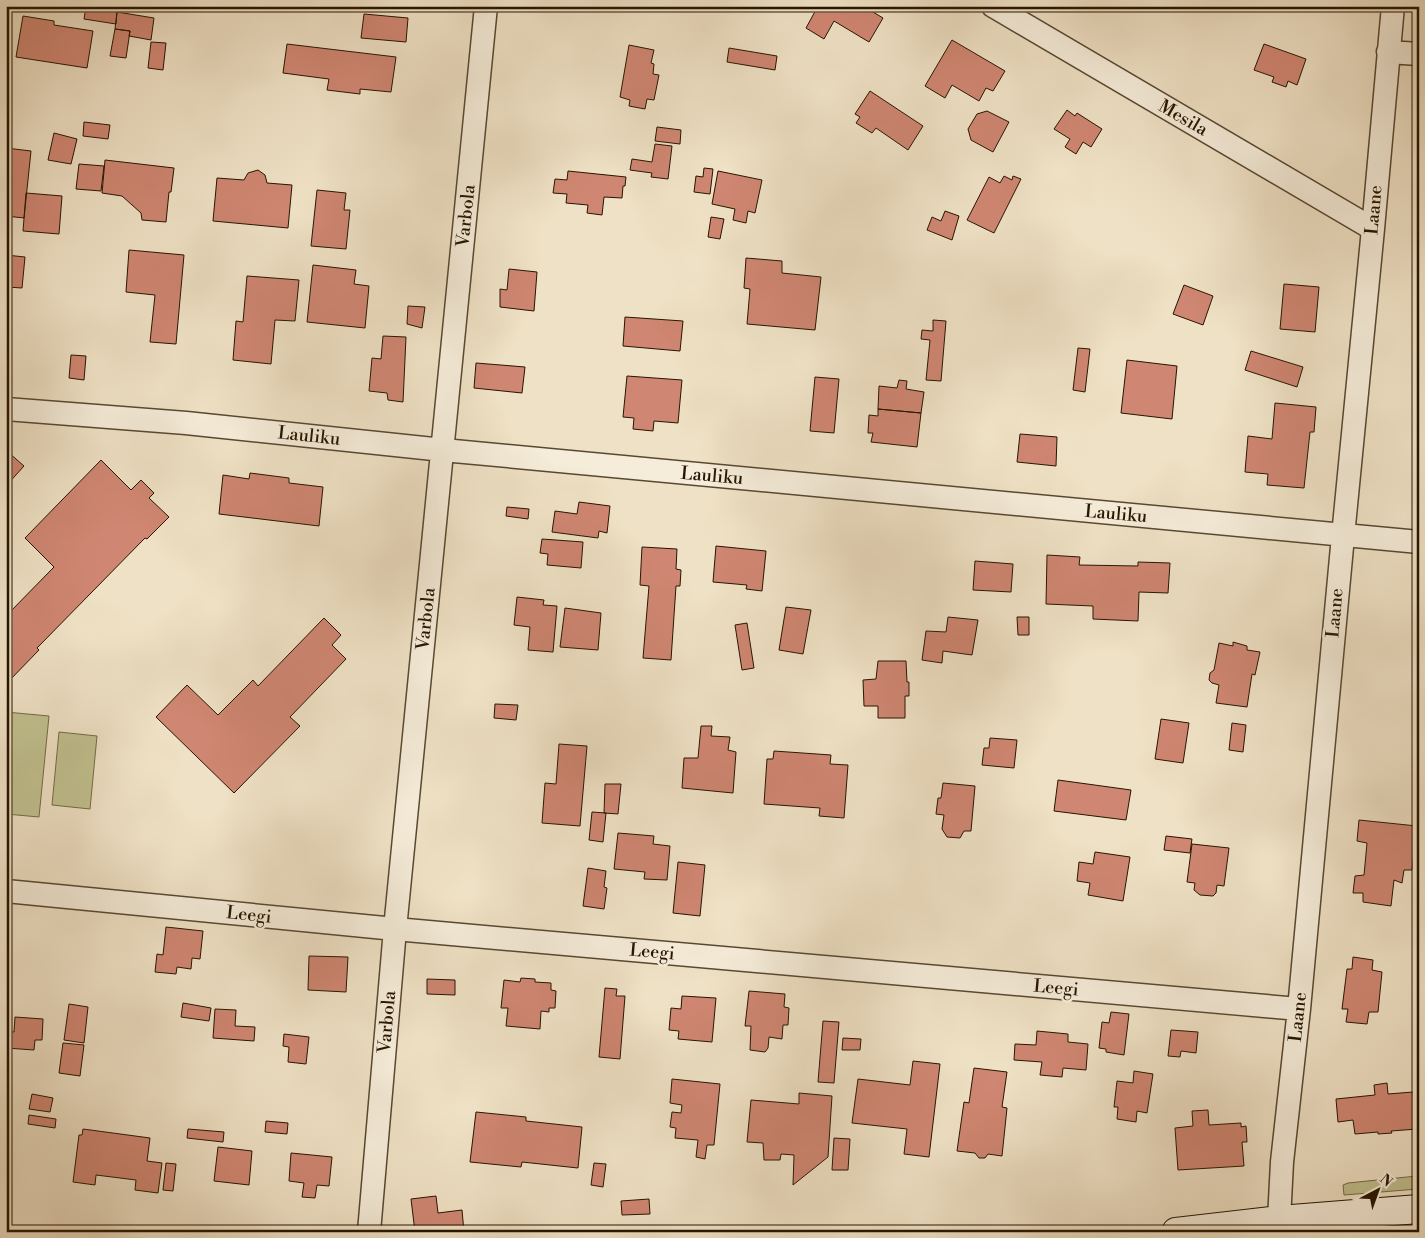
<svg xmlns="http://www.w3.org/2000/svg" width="1425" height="1238" font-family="'Libre Bodoni',serif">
<rect width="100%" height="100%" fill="#efe1c5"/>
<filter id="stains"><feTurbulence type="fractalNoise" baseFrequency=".004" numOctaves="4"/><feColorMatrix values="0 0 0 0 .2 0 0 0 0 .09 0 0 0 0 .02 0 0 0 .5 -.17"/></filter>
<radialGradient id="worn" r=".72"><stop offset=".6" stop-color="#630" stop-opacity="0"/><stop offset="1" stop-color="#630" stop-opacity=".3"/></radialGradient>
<path fill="#c1c08f" stroke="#746a48" d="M6,712L49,716L39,817L6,814Z
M59,732L97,736L90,809L52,805Z
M1417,1176L1418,1189L1344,1195L1343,1185L1348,1183Z"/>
<path fill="#cf8672" stroke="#261500" d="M818,6H863L883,18L869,42L834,21L824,39L806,28Z
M86,7L117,12L116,24L84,19Z
M117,12L154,18L151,40L129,36L130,31L115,29Z
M364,14L408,18L406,42L361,38Z
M23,16L54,21V25L93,31L87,68L16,57Z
M115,29L130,31L126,58L110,56Z
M952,40L1005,71L993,91L986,88L979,101L952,85L945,98L925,86Z
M151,42L166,43L163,70L148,68Z
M287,44L396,57L391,92L360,89V94L327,90L329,79L283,73Z
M1264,44L1306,59L1297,85L1288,81L1286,87L1272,82L1274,77L1254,70Z
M629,45L654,50L651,63L654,64L653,74L659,75L654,100L647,99L645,109L629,106L630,100L620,97Z
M729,48L777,56L775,70L727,62Z
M870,91L923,126L908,150L876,128L872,133L856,123L860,117L855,114Z
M1067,110L1075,116L1077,113L1102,129L1091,147L1083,142L1076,154L1065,147L1070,139L1054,129Z
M987,111L1009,122L993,152L971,140L968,129L977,114Z
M84,122L110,125L108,139L83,136Z
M657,127L681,130L680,144L655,141Z
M54,133L77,139L71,164L48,160Z
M655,144L672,146L668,179L651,177L652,173L630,170L632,159L652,162Z
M6,148L31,151L24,218L6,216Z
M105,160L174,168L171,192H169L166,222L142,220L141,213L122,196L102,193Z
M79,164L104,166L101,191L76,189Z
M704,168L713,169L710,194L694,192L696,176L703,177Z
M258,170L265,175L267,183L292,185L288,228L213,221L217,178L244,180L248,173Z
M568,171L626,177L625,186H623L622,198L604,197L602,215L587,213L588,205L566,203L567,194L553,193L555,179L567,180Z
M718,171L762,180L755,213L748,211L746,223L733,220L735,209L712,204Z
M1004,176L1012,180L1013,176L1021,179L994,233L967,220L989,177L1000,183Z
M317,190L346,193L344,210H350L346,249L311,246Z
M26,193L62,196L59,234L23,231Z
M945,211L959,216L952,240L927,230L932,217L941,221Z
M711,217L724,219L720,239L708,237Z
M129,250L184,255L176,344L150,342L155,295L126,292Z
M6,255L25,257L22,288L7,287V295Z
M746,258L782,261V273L821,277L815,330L747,324L750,289L744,288Z
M313,265L356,270L354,284L369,286L365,328L307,322Z
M509,269L537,272L534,311L500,307V289L507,290Z
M247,276L299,280L295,321L275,320L271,364L233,360L236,321L243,322Z
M1284,284L1319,287L1315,332L1280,329Z
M1184,285L1213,296L1203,325L1173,314Z
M408,306L425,307L422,328L407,324Z
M625,317L683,321L680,351L623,346Z
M933,320L946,321L941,381L926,380L930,340L921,339L922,330L933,331Z
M383,336L406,337L403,402L388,400L387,393L369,391L372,358L381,359Z
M1078,348L1090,349L1085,392L1073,390Z
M1251,351L1303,367L1297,387L1245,370Z
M71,355L86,356L84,380L69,378Z
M1127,360L1177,366L1172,419L1121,413Z
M476,363L525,367L522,393L474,388Z
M627,376L682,380L678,423L654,421L653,431L633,429L634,418L623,417Z
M815,377L839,379L834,433L810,431Z
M899,380L907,381L906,389L924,392L921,413L878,409L879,386L897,388Z
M1275,403L1316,407L1314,432H1310L1304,488L1267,485L1268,474L1245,472L1248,436L1272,439Z
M878,409L921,413L917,447L871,442L873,433H868L869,415L878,416Z
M1020,434L1057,437L1056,466L1017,462Z
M8,452L24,466L6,486V454Z
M101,460L131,490L141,480L154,493L149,498L169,517L147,539L145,538L37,648L39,650L6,684V616L54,567L25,538Z
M250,473L289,478V483L323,487L319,526L219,514L223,475L249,479Z
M579,502L610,506L607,533L599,531L598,538L552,532L555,511L577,514Z
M507,507L529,509L528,519L506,516Z
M542,539L583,542L581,568L547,565L548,554L540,553Z
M716,546L766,551L762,591L746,589L747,585L713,582Z
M642,547L677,549L676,569L681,570L680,586H676L671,660L643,658L649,586L640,585Z
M1047,555L1080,557L1079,565L1138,566V562L1170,563L1168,593L1139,592L1138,621L1093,619V606L1046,604Z
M975,561L1013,564L1011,592L973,590Z
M517,597L544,600L543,605L557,606L553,652L528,650L530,627L514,625Z
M786,607L811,610L803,654L779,650Z
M565,608L601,613L598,650L560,647Z
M948,617L978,620L972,655L943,651L942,663L922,660L926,631L946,632Z
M1017,617H1029V635H1018Z
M324,618L341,635L332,645L346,659L290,717L300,726L234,793L156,717L187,685L218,715L253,680L258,686Z
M747,623L754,668L742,670L735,625Z
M1233,642L1247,646V650L1260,652L1255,675L1252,674L1247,707L1216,703L1219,685L1212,683L1209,680L1210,673L1214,670L1219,643L1233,646Z
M878,661H906L907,682H909V696H905V718H878V706H864L863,680L876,679Z
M495,704L518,705L516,720L494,718Z
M1161,719L1189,723L1183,763L1155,759Z
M1232,723L1246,725L1243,752L1229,750Z
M701,726H712L711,736L730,737L728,750L736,752L733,793L682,788L684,758H698Z
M990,738L1017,740L1014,768L982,765L984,748H989Z
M559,744L587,746L580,826L542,823L545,783L556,784Z
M774,751L831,755L830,764L848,765L844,818L819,816L820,808L764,804L767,759H773Z
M1058,780L1131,790L1126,820L1054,811Z
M943,783L975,786L971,831H964L960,838L947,837L942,829L944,815L936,814L938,798H941Z
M605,784H621L618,814L604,813Z
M592,812L606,813L603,842L589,840Z
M1359,820L1417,826L1412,870H1404L1402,883L1394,880L1391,906L1363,902V893H1353L1355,876L1364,875L1367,843L1357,841Z
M618,833L654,836L653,844L670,846L667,880L644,879L645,872L614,869Z
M1166,836L1192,839L1190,853L1164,850Z
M1192,844L1229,848L1224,886L1217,885L1216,893L1213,896L1200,895L1194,890L1195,883L1187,882Z
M1095,852L1130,857L1123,901L1088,895L1090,883L1077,881L1079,862L1093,864Z
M678,862L705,865L700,916L673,913Z
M588,868L606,871L604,887L607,888L604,909L583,906Z
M166,927L203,931L200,959L192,958L191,969L177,967L176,974L155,972L157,954L163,955Z
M309,956L348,957L346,992L308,990Z
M1353,957L1373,960L1372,970L1382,972L1378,1012H1369L1367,1024L1346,1022L1348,1009H1342L1347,969H1352Z
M521,978L535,979V982L551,983V990L556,991L555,1008H549V1012L541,1011L540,1029L506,1026L508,1008H501L504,980L520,982Z
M427,979L455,980V995L427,994Z
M605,988L617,989L616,996H625L620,1059L599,1057Z
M749,991L785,994L784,1007L789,1008L788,1025H783L782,1039L769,1037L768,1048L765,1052L750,1050L751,1026H745Z
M682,996L716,998L712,1042L678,1039L679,1031L669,1030L671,1008L681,1009Z
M183,1003L211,1008L209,1021L181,1017Z
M69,1004L88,1007L84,1043L64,1040Z
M215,1009L236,1010L235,1026L255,1027L254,1041L213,1038Z
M1111,1012L1129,1014L1124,1055L1106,1052V1049L1099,1048L1102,1022L1109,1023Z
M15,1017L43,1019L42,1040H35L34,1050L6,1048V1031L14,1032Z
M823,1021L839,1022L834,1083L818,1082Z
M1171,1030L1198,1032L1196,1053L1181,1051L1180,1057L1168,1056Z
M1037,1031L1068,1034V1042L1088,1044L1086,1070L1063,1068L1062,1077L1040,1075L1042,1062L1014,1060L1015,1044L1036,1045Z
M284,1034L309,1037L306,1064L288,1062L289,1047L283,1046Z
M843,1038L861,1039L860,1050H842Z
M63,1043L84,1045L80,1076L59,1073Z
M913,1061L940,1064L929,1157L904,1154L907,1129L852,1123L858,1079L910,1085Z
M974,1068L1007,1072L1002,1107L1007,1108L1002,1156L988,1154L985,1158H979L975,1153L957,1151L964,1102L969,1103Z
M1134,1071L1153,1074L1147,1113L1137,1111L1136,1122L1117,1119L1118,1107H1114L1117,1081L1133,1083Z
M672,1079L720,1084L714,1145H707L705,1159L696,1157L698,1140L675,1138L676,1128L670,1127L672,1112L681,1113L682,1105L670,1103Z
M1387,1083L1388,1094L1413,1092L1417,1129L1391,1131L1392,1133L1378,1134V1132L1355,1134L1353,1120L1338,1122L1336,1099L1375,1095L1374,1085Z
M799,1093L832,1096L828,1157L793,1185L794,1155L781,1154L780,1160H764L763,1143L747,1142L751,1100L799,1104Z
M32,1094L53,1098L50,1112L29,1109Z
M1208,1110L1209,1125L1241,1123V1127L1246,1126L1247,1142H1242L1244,1166L1178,1170L1175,1128L1193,1126L1192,1111Z
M476,1112L526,1117V1121L582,1127L578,1168L522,1162L521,1167L470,1162Z
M29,1115L56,1119L55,1128L28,1124Z
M266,1121L288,1123L287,1134L265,1132Z
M83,1129L150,1138L147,1161L162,1163L158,1193L135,1190L136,1180L96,1175L95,1185L73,1182L79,1135H82Z
M188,1129L224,1132L223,1142L187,1138Z
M834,1138L850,1139L848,1170H832Z
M218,1147L252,1151L249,1185L214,1181Z
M291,1153L332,1157L329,1186L317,1185L315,1198L302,1197L304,1183L289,1181Z
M166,1163L176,1164L173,1191L163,1190Z
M594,1163L606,1164L603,1187L591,1185Z
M436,1196L438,1213L462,1210L464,1232H415L411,1199Z
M649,1199L650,1214L622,1215L621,1201Z"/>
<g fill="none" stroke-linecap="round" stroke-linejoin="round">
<g stroke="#584831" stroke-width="25">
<path id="street" d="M993,6L1373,229
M1388,52L1419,54
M6,409L186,423L443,450L1419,542
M6,891L395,929L1299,1009
M1279,1220L1282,1162L1299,1009L1343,536L1373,229L1393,6
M369,1232L395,929L486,6"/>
</g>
<g stroke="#261500" stroke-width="30">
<path id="secondary" d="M1176,1232L1279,1220L1419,1209"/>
</g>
<use href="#street" stroke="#f5ecd9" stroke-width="22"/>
<use href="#secondary" stroke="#f5ecd9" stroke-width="28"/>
</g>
<g text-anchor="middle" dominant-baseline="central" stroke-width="5" stroke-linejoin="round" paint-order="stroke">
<g font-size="18" fill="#261500" stroke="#f5ecd9">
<text transform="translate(1183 118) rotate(30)">Mesila</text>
<text transform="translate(1374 210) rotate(-85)">Laane</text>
<text transform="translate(466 216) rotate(-84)">Varbola</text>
<text transform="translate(309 436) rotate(6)">Lauliku</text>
<text transform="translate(712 476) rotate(5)">Lauliku</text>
<text transform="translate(1116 514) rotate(5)">Lauliku</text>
<text transform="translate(1335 613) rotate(-85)">Laane</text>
<text transform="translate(426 619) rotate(-84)">Varbola</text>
<text transform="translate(249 915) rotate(6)">Leegi</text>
<text transform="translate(652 952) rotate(5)">Leegi</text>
<text transform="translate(1056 988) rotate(5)">Leegi</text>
<text transform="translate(1298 1017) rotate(-84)">Laane</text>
<text transform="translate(387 1022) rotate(-85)">Varbola</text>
</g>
</g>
<rect width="1425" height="1238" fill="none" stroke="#efe1c5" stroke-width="25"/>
<rect x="8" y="8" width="1410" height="1223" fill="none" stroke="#261500" stroke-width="2.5"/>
<rect x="12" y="12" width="1400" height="1213" fill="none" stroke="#261500"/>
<g transform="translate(1378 1190) rotate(41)" stroke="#f5ecd9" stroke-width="4" paint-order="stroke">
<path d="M0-4L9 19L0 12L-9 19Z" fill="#261500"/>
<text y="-8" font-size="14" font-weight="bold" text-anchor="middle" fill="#261500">N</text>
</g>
<rect width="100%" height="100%" filter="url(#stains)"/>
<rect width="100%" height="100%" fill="url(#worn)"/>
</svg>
